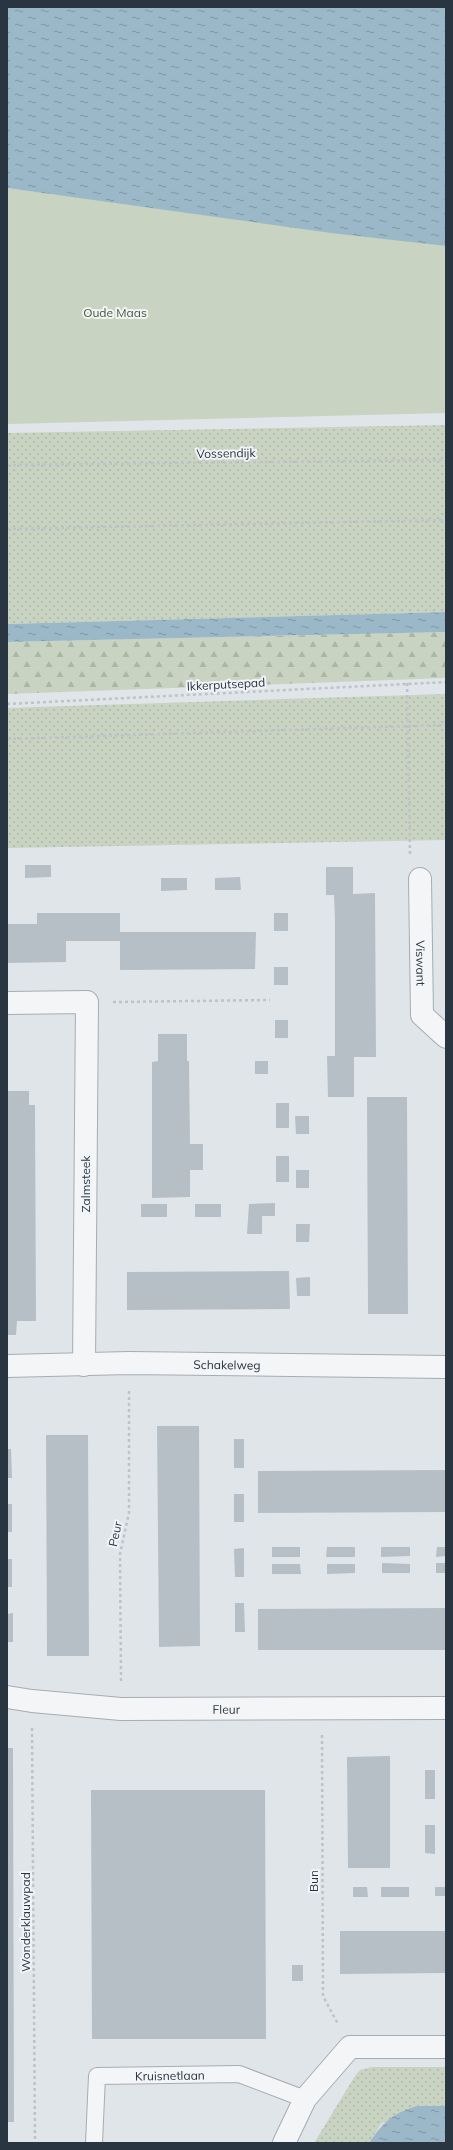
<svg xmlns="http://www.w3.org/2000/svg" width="453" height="2150" font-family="Mulish,sans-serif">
<defs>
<pattern id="grass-dots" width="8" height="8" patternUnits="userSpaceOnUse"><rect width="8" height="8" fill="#c8d3c1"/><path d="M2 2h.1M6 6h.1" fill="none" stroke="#acb6a7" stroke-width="1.8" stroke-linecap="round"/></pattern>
<pattern id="forest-firs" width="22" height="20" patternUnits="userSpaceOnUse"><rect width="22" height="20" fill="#c8d3c1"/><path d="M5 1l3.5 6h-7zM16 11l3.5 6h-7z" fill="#acb6a7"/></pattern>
<pattern id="water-ripples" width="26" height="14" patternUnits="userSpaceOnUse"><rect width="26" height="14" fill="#9bb8c9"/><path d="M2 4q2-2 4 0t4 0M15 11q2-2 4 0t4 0" fill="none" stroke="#7e96a5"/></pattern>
</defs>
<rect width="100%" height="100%" fill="#e0e5e9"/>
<path fill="url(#grass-dots)" d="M446,425V612L7,624V433Z
M446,694V840L7,848V708Z
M372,2067H446V2106H417L381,2124L369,2143H314L355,2076L360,2070Z"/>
<path fill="url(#forest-firs)" d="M446,632V678L7,694V642Z"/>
<path fill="#c8d3c1" d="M7,188L446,246V413L7,424Z"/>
<path fill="url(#water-ripples)" d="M7,7H446V246L331,233L7,188Z
M446,612V632L7,642V624Z
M417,2106H446V2143H369C384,2121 392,2114 417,2106Z"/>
<path fill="#b7bfc6" d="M25,865H51V877L25,878Z
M326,867H353V894L375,893L376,1057H354V1097H328L327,1056H335V921L334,895H326Z
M240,877L241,890H215V878Z
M161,878H187V890L161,891Z
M37,913H120V932H256L255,969L120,970V941H66V962L7,963V924H37Z
M274,913H288V931H274Z
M274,967H288V985H274Z
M275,1020H288V1038H275Z
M158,1034H187V1061H189L190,1144H203V1170H190V1197L152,1198V1062L158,1061Z
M255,1061H268V1074H255Z
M7,1091H29V1105H35L36,1321H17L16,1335H7Z
M367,1097H407L408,1314H368Z
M276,1103H289V1128H276Z
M295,1116H309V1134H296Z
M276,1156H289V1182H276Z
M296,1170H309V1188H296Z
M275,1203V1216H262V1234H247L249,1204Z
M141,1204H167V1217H141Z
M195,1204H221V1217H195Z
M296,1224H310L309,1242H296Z
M289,1271L290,1309L127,1310V1272Z
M310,1277V1296H297L296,1278Z
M157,1426H199L200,1646L159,1647Z
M46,1435H88L89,1656H47Z
M234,1439H244V1468H234Z
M7,1449H11L12,1478H7Z
M446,1470V1512L258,1513V1471Z
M234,1494H244V1522H234Z
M7,1504H12V1532H7Z
M272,1547H300V1557H272Z
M327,1547H355V1557H326Z
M381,1547H410V1556L381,1557Z
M437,1547H446V1556L436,1557Z
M244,1548V1577H235L234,1549Z
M7,1559H12V1587H7Z
M382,1563L410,1564V1573H382Z
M436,1563H446V1573H436Z
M272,1564H300L301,1574H272Z
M327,1564H355V1573L327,1574Z
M235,1603H244L245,1632H235Z
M446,1608V1650H258V1609Z
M13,1613V1642H7V1614Z
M7,1748H13L14,2122H7Z
M390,1756V1868H348L347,1757Z
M425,1770H435V1799H425Z
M91,1790H265L266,2039H92Z
M425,1825H435V1854L425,1853Z
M353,1887H367L368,1897H353Z
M381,1887H409V1897H381Z
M435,1887H446V1896H435Z
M340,1931H446V1973L340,1974Z
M292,1965H303V1981H292Z"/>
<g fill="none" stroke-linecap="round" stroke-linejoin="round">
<g stroke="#a5adb3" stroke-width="18">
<g id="lane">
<path id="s1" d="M94,2143L97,2076L239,2074L305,2099"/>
</g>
</g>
<g stroke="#a5adb3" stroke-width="24">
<g id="street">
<path id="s2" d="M420,879L422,1015L446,1037"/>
<path d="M7,1003L87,1002L84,1365"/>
<path id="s3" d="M7,1366L129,1363L446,1367"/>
<path id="s4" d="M7,1697L32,1701L121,1709L446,1708"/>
<path d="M284,2143L305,2099L350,2047H446"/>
</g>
</g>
<path stroke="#bec3c8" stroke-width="2.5" stroke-dasharray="3 3" stroke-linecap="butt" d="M7,465L446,460
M7,529L446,520
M407,683L410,855
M7,704L446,682
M7,739L446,725
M113,1002L270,1000
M121,1681L120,1554L129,1513V1389
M32,1728L35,2143
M322,1735L323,1996L338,2024"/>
<use href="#lane" stroke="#f3f5f7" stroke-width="16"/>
<use href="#street" stroke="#f3f5f7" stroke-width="22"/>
</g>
<g text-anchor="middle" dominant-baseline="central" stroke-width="4" stroke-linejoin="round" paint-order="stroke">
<g font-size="12" fill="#435d36" stroke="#f0f4f7">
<text x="115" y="312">Oude Maas</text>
</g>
<g font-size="12" fill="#293541" stroke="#f0f4f7">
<text transform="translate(226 453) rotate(-1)">Vossendijk</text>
<text transform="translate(226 684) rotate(-3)">Ikkerputsepad</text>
<text stroke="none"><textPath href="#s2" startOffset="84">Viswant</textPath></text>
<text transform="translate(85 1184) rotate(-90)">Zalmsteek</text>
<text stroke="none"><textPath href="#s3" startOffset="220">Schakelweg</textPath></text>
<text transform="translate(115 1534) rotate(-78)">Peur</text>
<text stroke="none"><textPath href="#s4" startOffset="220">Fleur</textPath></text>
<text transform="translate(313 1881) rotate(-90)">Bun</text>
<text transform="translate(25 1922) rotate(-90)">Wonderklauwpad</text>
<text stroke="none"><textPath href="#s1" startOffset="140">Kruisnetlaan</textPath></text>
</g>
</g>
<rect width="453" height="2150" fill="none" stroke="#293541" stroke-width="16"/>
</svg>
